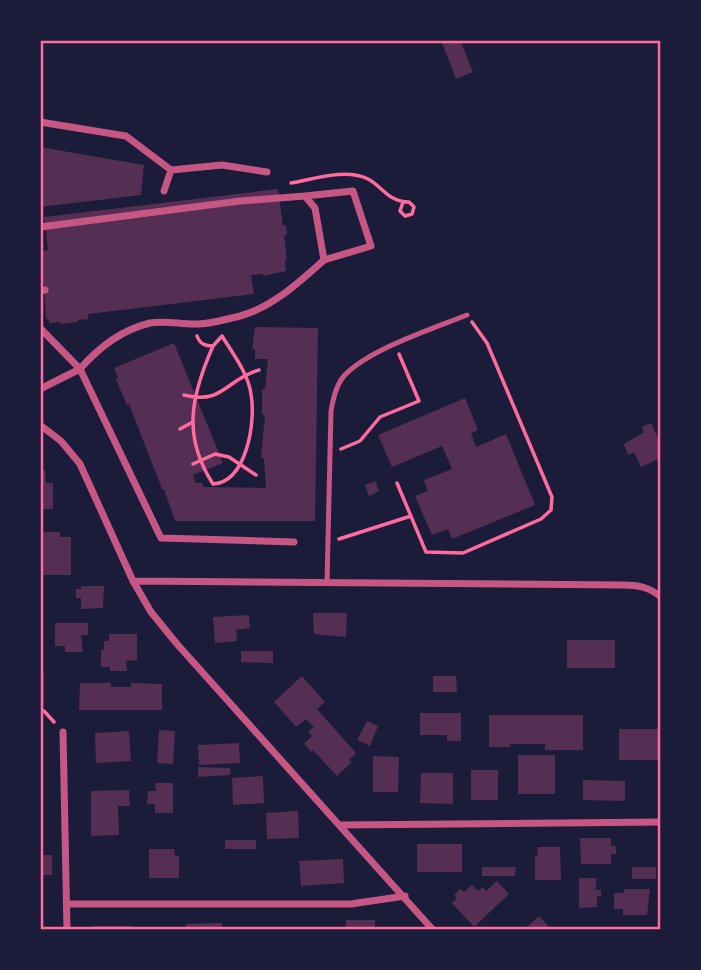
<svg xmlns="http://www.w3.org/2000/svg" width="701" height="970" font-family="Manrope,sans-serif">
<rect width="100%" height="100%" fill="#1b1b3a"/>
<path fill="#542f53" d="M441,40H460L473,72L456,79Z
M40,147L144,165L141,195L40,207Z
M278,189L283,226L286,225L287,235H284L287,259H285L286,271L263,276V274L251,275L254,294L88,314V319L78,320V322L60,324V322L49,323V319H46L44,283H40V251L48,250L44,217Z
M255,327L318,328L315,521H175L164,489H162L129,404L127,405L116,379L118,378L114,368L174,343L223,463L193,475L196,483H203V487H210L266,488L264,458H261L265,415L262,414V389H265L268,359H255V349H252Z
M465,398L478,430L471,433L476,447L506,434L535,505L452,539L448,529L432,535L415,496L428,491L424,480L452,469L442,446L392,467L378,435Z
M651,423L661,444V458L641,467L634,452L628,455L624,444L644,432L642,427Z
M40,470H45L46,483H53V509H40Z
M375,481L379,491L369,496L365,485Z
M42,532H60V537H71V575H40Z
M81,586H104L103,608L81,609V598H76V589H81Z
M313,613H347L346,637L314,634Z
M249,615L250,628L236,630L237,641L215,643L213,617Z
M55,623H88V635H81L83,652H65V646H55Z
M109,634H137V660L126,661L127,671H110V667H101V650H104V641H109Z
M567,640H615V668H567Z
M241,651H273V663L241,662Z
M40,672H44V706H40Z
M302,676L325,702L317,709L356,753L349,760L352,762L337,776L313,750L311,752L304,744L312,736L308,732L314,727L306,719L296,727L274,702Z
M433,676H456L457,692H433Z
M80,683H111V687H131V683L162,684V710H79Z
M420,713H461V741H447V735H420Z
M489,715H583V750H545V744H510V747H489Z
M367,721L378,726L370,746L357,740Z
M619,729H661L660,760H619Z
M159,730L175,731L173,764L157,763Z
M129,731L131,761L96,763L95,733Z
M239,743L240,763L199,765L198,745Z
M518,755H555V794H518Z
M373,756L399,757L398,792H373Z
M198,767L230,768V775L198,777Z
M471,770H498V800H471Z
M421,773H453V804L420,803Z
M263,776L264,803L233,805L232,778Z
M583,780L625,781V801L583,800Z
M155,783H173V813H155V804H147L148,791H156Z
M129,790L130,806H118L119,835L91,836V791Z
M298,811L299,838L267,839L266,813Z
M580,838H611V846H616V854H611V864H581Z
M225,840H256V849H225Z
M417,844H462V872H417Z
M538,847H560L561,880H535V856H537Z
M149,849H174L175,856H179V878H149Z
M40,855H52V875H40Z
M343,859L344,883L301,886L299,861Z
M482,867H516L515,876H482Z
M632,867H656V879H632Z
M579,878H596V890H601V896H597V907L579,908Z
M497,881L509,894L474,927L452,903L457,898L454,895L460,889L464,892L472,885L478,891L483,887L486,891Z
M624,889H650L647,915H623V909H614V893H624Z
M539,916L549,927L546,930H524Z
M346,920H375V930H346Z
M222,923V930H186V924Z
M92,926H131V930H92Z"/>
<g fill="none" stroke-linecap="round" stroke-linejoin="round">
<path stroke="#ff6b9d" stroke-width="3.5" d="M291,183C314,179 346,168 368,179C382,186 388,202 409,202L414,207L412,214L405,216L400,211L403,202
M197,336C200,344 205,346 213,346L222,336
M213,346C191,396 182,436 213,484C247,482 256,421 251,394C248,373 233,354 222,336
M184,395C223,405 225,380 259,370
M180,429L191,423
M341,449L360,441L380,417L419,401L399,354
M193,464L215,454L229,457L256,475
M397,483L426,552L463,553L541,519L551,510L552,497L487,343L472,322
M339,539L411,516
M40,711H44L54,722"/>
<path stroke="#c65784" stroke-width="5" d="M327,583L331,411C333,399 335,389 341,380C360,352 435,328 467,315"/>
<path stroke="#c65784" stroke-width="7" d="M40,122L126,136L171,170L222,165L267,172
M164,191L171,170
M305,196L353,191L371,246L324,260
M40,227L240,201L305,196L315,208L324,260C299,282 273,307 240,316C227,319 211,324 198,324C183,325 165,320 150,323C121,330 99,347 80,369L40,328
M40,291L45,290
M40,389L80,369L161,538L294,542
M40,425L61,441L80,464L133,581L151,612L177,644L433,930
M133,581L623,585C638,585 649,587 661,597
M63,732L67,930
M340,825L661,822
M67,904H351L405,896"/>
</g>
<rect width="701" height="970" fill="none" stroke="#1b1b3a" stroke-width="84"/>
<rect x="42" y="42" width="617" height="886" fill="none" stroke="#ff6b9d" stroke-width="2.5"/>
</svg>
